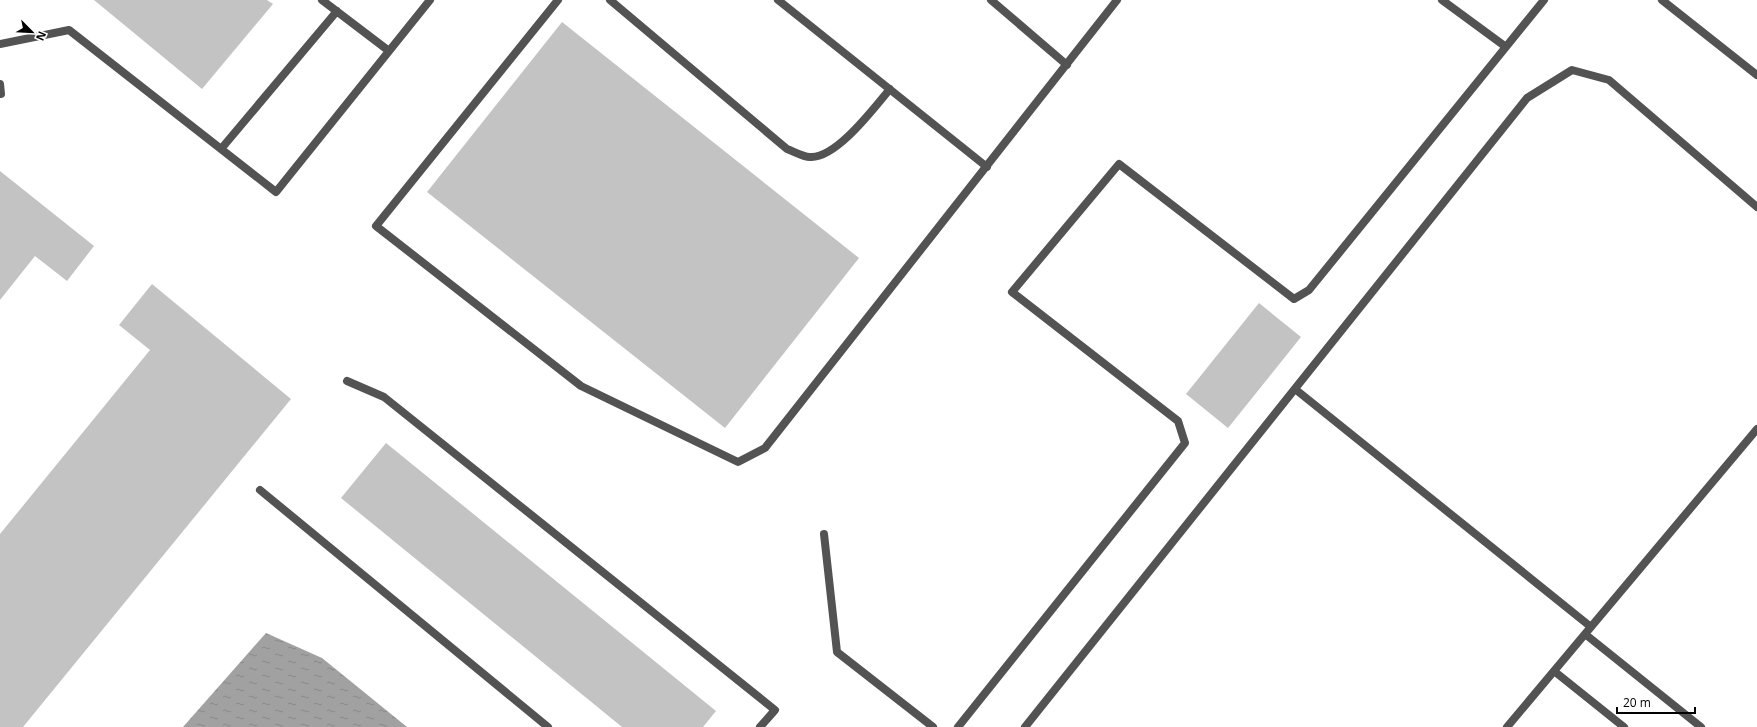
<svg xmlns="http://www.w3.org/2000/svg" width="1757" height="727" font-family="'Open Sans',sans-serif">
<defs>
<pattern id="water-ripples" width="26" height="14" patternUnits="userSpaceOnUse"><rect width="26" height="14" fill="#a1a1a1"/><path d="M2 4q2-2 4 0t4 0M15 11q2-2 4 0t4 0" fill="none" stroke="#898989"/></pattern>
</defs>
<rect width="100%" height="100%" fill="#fff"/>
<path fill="url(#water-ripples)" d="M266,633L322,658L407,727H183Z"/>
<path fill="#c3c3c3" d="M94,0H267L273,4L202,89Z
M562,22L859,258L725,428L427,192Z
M0,171L94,246L67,281L35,256L0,300Z
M152,284L291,399L23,727H0V534L150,350L119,325Z
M1259,303L1301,337L1228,428L1186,394Z
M386,443L716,711L703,727H622L341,498Z"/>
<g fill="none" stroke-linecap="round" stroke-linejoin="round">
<path stroke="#535353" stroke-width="8" d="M322,0L389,51
M558,0L376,226L581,386L738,462L765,448L1117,0
M610,0L787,149C793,151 803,157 810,157C836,159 874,108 890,89
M778,0L987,167
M991,0L1067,65
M1442,0L1506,47
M0,44L69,30L276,192L430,0
M0,84L1,94
M221,149L337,11
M347,381L384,397L775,710L760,727
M1295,389L1591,627
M260,490L548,727
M824,534L837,652L933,727
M1585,634L1701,727
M1554,671L1624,727
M958,727L1185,443L1178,421L1012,292L1119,164L1294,299L1309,290L1544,0
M1025,727L1527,98L1572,70L1609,80L1757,207
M1507,727L1757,429"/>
<path stroke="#535353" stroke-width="8" d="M1662,0L1757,75"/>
</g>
<g transform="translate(32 32) rotate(114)" stroke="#ffffff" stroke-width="3" paint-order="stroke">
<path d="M0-3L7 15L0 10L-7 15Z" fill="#000000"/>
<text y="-6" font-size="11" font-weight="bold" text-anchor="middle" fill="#000000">N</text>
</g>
<path d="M1617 707v6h78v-6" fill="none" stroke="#000000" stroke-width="2"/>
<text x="1623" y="707" font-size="12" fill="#000000" stroke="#ffffff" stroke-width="3" paint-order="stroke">20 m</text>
</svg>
